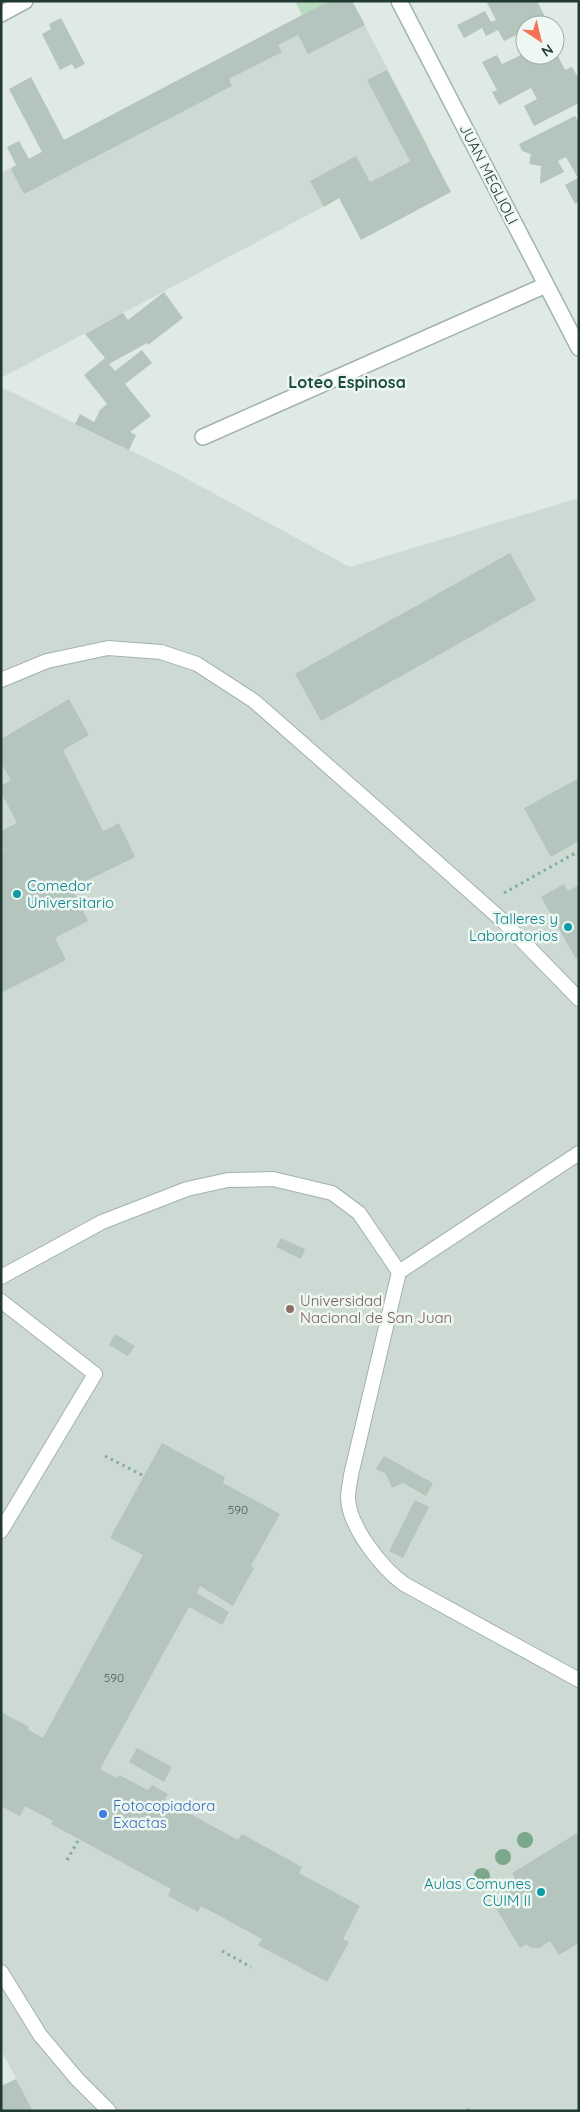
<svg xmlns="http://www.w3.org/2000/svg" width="580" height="2112" font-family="Quicksand,sans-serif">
<rect width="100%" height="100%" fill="#dfeae4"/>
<path fill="#cddad3" d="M329,1H352L430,150L1,378V173Z
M1,387L176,473L350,567L579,498V2111H33L1,2050Z"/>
<path fill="#b7dcbf" d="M295,1H329L302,15Z"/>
<path fill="#b4c5bd" d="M329,1H352L365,25L308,54L298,35L278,45L282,52L229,79L232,86L24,194L11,169L16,165L7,147L19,141L29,159L42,152L9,89L31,77L64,140Z
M486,1H537L549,25H525V31L504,41L498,30L486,36L482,28L464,38L457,25L485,11L491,22L496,20Z
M61,18L85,64L75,69L72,64L60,70L42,34L51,29L49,24Z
M555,50L565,70L572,67L579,79V103L534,126L524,106L537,99L531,88L499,105L492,92L497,90L482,62L497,55L502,64L525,53V55H555Z
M387,70L451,192L361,240L339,198L324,207L310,181L356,156L370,182L410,161L367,80Z
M575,116L579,123V202L575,204L565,185L578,178L566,157L558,161L564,172L540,184L541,166L529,164L531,154L522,151L519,144Z
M164,292L183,318L148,345L147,343L109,364L115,371L142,350L152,363L125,384L151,416L130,432L136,435L129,450L75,424L80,414L94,422L100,410L107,404L84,375L105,358L85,334L123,313L128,320Z
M510,553L536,600L321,721L295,674Z
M69,699L89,735L63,750L103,831L119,823L135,857L72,888L88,921L55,938L66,960L1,993V851L4,849L1,844V831L17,823L1,792V786L11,780L1,763V739Z
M579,778V841L551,857L524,808Z
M564,884L568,891L579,885V957L576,959L541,897Z
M281,1238L305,1249L301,1259L276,1247Z
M115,1334L135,1346L128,1356L109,1345Z
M162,1443L225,1477L223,1483L280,1514L251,1566L254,1568L233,1606L200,1586L197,1593L229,1612L222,1625L189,1607L100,1769L117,1778L119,1775L148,1790L152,1785L168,1794L165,1800L238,1840L242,1834L302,1867L299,1873L360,1906L343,1939L349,1942L327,1982L258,1945L262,1939L201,1906L198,1912L168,1896L171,1889L51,1824L53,1821L25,1806L20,1816L1,1806V1712L29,1727L28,1730L43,1738L143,1555L110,1538Z
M384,1456L433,1483L426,1496L403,1483L392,1488L386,1474L376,1469Z
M415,1500L429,1507L403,1558L389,1551Z
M137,1748L172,1767L164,1782L129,1762Z
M579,1832V1943L559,1955L550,1941L539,1948H531L526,1944L520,1948L491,1900L518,1883L512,1873Z
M16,2079L33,2111H1V2086Z"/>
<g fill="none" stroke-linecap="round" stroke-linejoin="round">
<g stroke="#a2b2ab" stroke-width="16">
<path id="service" d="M1,680L47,661L108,648L161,652L197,664L254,701L377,809L503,921L579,999
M579,1153L399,1272L351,1475C350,1483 348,1491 348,1498C349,1527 382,1568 404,1584L579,1680
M1,1277L102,1222L187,1189L228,1180L273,1179L332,1193L359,1213L399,1272
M1,1301L95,1374L1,1531
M1,1972L40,2035L77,2079L109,2111"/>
</g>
<g stroke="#a2b2ab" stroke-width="18">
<path id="minor" d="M1,14L25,1
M203,437L546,285"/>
</g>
<g stroke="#9eb6ac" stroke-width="18">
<path id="secondary" d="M399,1L579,348"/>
</g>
<path stroke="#7fae9c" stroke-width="3" stroke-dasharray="2.5 4" stroke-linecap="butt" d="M504,893L579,851
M105,1456L144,1476
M67,1860L79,1839
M222,1951L251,1967
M468,2111L470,2105"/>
<use href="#service" stroke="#fff" stroke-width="14"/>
<use href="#minor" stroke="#fff" stroke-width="15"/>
<use href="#secondary" stroke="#fff" stroke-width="15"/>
</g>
<g fill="#7ba78a">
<circle cx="525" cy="1840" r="8"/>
<circle cx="503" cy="1857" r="8"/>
<circle cx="482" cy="1876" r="8"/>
</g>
<g fill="#0f9aa8" stroke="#eff7f2" stroke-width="2">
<circle cx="17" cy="894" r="5"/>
<circle cx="568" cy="927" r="5"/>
<circle cx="541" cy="1892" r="5"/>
</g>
<circle fill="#8d6e63" stroke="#eff7f2" stroke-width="2" cx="290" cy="1309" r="5"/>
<circle fill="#3f7fe0" stroke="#eff7f2" stroke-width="2" cx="103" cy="1814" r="5"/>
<g text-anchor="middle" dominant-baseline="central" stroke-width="5" stroke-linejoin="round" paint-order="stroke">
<g font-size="12" fill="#455d54">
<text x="238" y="1509">590</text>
<text x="114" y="1677">590</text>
</g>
<g font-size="15" fill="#203a31" stroke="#eff7f2">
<text transform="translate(489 174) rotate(63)">JUAN MEGLIOLI</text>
</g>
<g font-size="15" fill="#0d838f" stroke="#eff7f2" text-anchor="end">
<text x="27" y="885" text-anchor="start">Comedor<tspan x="27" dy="17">Universitario</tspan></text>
<text x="558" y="918">Talleres y<tspan x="558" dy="17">Laboratorios</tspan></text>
<text x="531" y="1883">Aulas Comunes<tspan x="531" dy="17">CUIM II</tspan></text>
</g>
<g font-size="15" fill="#785e54" stroke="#eff7f2" text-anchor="start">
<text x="300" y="1300">Universidad<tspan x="300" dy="17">Nacional de San Juan</tspan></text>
</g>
<g font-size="15" fill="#366cbe" stroke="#eff7f2" text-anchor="start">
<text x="113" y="1805">Fotocopiadora<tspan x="113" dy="17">Exactas</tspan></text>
</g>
<g font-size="16" font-weight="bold" fill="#1c4c3d" stroke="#eff7f2">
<text x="347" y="382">Loteo Espinosa</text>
</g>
</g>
<rect width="580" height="2112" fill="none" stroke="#203a31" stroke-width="5"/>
<g transform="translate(540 40) rotate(145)"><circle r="24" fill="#eff7f2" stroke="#9caba5"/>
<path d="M0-4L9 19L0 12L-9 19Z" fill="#f37154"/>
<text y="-8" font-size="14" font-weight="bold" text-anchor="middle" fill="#203a31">N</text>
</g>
</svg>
